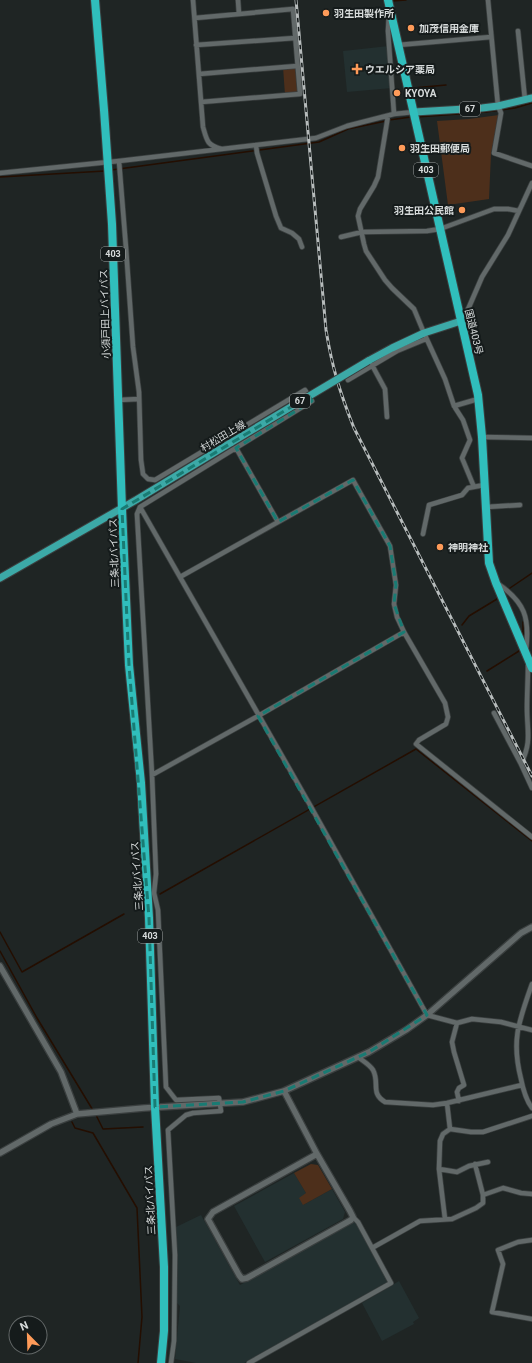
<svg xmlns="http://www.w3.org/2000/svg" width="532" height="1363" font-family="Roboto,'Noto Sans JP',sans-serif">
<rect width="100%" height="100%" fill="#1f2524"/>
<path fill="#233030" d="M389,46L392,88L347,92L343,51Z
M294,1173L306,1193L303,1205L332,1189L345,1212L343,1219L265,1262L234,1206Z
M201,1215L240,1285L355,1222L389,1282L386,1285L244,1363H196L175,1359L180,1306L177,1303L176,1227Z
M399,1281L419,1318L413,1322L414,1324L382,1341L362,1303Z"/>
<path fill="#4d2f1b" d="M297,66L300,94L285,95L283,67Z
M499,115L491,154L489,199L448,205L437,121L469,119Z
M311,1164L318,1165L332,1189L303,1205L299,1198L306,1193L294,1173Z"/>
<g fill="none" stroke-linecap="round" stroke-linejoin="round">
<path stroke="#240e01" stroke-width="1.5" d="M392,1L406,0
M413,88L446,85
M417,117L486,112L515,108L532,103
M389,120L411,117
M111,170L319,142L348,129L386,121
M0,177L105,171
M510,588L532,573
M523,622V638
M462,625L469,616L497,599
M487,671L519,651
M160,894L416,749L532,841
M0,932L22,972L124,914
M0,951L37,1018L94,1112
M96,1115L103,1129L143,1127
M72,1122L75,1128L93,1133L137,1208L142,1317L138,1363"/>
<g stroke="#3a3f3f" stroke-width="6">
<path id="minor" d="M193,0L203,127C207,141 207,145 221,149
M238,0L239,14
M488,0L498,106L501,113L494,153L532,166
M389,14L388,31L394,114
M195,18L293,9L300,94L201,102
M518,31L525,100
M196,45L295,38
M398,45L491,37
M199,74L297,66
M388,116L378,177L374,186L360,209L358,216L364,244L366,251L385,280L392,288L414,309L424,333L445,379L454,406L463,420L470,440L462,458L474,487
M256,145L257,153L276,216L281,228L292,233L299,239L302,247
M119,161L126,248L133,347L139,392L141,460L143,474L148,479L155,480L305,390L312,401L140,507L137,514L152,775L156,874L154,893L158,910L166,1087L176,1100L219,1098L221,1111L193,1113L186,1115L168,1130L175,1255L174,1341L171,1363
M0,173L119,161L316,138L347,126L394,114L414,112
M341,237L362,232L427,231L440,229L494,209H508L519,211
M462,320L469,307L482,277L508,235L532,183
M372,365L385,389L387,417
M348,380L397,351L426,339
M118,400L139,399
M454,406L478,399
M482,437L532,438
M236,448L278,522
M140,507L310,805L427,1015L457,1023L472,1019L501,1022L532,1030
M486,507L520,505
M423,534L429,505L462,495L468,488L484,485
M180,577L353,480L390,546L396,585L394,604L397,617L404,632L445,703L448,717L446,724L419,740L416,744L532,837
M497,583C525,602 530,618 526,650
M528,665C528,679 527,693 527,708C527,732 532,741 521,764L532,788
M494,713L521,764
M152,775L258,716L404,632
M532,984C519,1021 511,1040 521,1079C523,1089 526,1100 532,1108
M457,1023L452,1042L454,1052L464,1085L459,1088L457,1092L459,1101
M358,1057C363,1061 370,1065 373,1070C380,1083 370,1093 385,1102L433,1105L447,1103L522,1085
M447,1103L450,1129
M475,1164L483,1195
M439,1169L457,1172L469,1166L488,1162
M445,1219L439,1169L440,1141L443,1134L450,1129L471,1132H483L532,1116
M532,1240L518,1242L498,1250L503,1264L492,1312L532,1319
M372,1248L420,1221L452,1219L476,1208L483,1203V1195L503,1188L521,1193L532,1194
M249,1363L391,1283L358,1222L353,1217"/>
</g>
<g stroke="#3a3f3f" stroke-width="8">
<path id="tertiary" d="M0,966L61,1072L77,1114
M284,1091L317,1154L350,1211L353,1217L351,1220L247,1278L242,1279L239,1275L208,1219L213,1212L317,1154
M0,1153L51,1124L77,1114L144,1108L243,1102L284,1091L369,1052L406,1030L427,1015L521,933L532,927"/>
</g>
<g stroke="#3a3f3f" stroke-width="9">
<path id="primary" d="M414,112L482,108L498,106L532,98
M368,361L392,348L424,333L461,321
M0,578L136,500L232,442"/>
</g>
<g stroke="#3a3f3f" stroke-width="10">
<path id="trunk" d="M95,0L104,110L112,224L122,509L129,665L141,783L149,918L155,1107L164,1267V1331L161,1363
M388,0L478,395L482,437L489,563L496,583L532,668"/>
</g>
<use href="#minor" stroke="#626969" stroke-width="4.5"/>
<use href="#tertiary" stroke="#626969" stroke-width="5.5"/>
<use href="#primary" stroke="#3ca9a7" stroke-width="7"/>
<use href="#trunk" stroke="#30bebc" stroke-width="8"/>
<g stroke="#b7bcbc" stroke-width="3">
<path id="rail" d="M296,0L326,330C332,367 340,393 354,428L532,776"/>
</g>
<use href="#rail" stroke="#151b1b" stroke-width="1.5" stroke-dasharray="4.5" stroke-linecap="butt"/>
<g stroke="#3a3f3f" stroke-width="9" stroke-linecap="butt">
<path id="primary-bridge" d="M232,442L368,361"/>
</g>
<use href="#primary-bridge" stroke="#3ca9a7" stroke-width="7"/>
</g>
<path fill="none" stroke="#197b73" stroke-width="3" stroke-dasharray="8 5" stroke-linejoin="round" d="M309,396L312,401L236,448L278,522L353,480L390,546L396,585L394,604L404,632L258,716L427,1015L369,1052L284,1091L243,1102L155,1107L149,918L129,665L122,509Z"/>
<g fill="#fe9b59" stroke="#151b1b" stroke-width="1.5">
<circle cx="326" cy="13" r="4"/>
<circle cx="411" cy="28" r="4"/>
<path d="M355 63h4v4h4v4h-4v4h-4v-4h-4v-4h4z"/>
<circle cx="397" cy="93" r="4"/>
<circle cx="402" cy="148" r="4"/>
<circle cx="462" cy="210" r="4"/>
<circle cx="440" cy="547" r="4"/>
</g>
<g text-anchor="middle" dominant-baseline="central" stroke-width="4" stroke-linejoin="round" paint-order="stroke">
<g fill="#151b1b" stroke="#9da1a1" stroke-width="1">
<rect x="460" y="102" width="20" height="14" rx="3"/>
<rect x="414" y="163" width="24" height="14" rx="3"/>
<rect x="101" y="247" width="24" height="14" rx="3"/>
<rect x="290" y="394" width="20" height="14" rx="3"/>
<rect x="138" y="929" width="24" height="14" rx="3"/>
</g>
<g font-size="9" font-weight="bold" fill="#d7dbdb">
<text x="470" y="109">67</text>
<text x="426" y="170">403</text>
<text x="113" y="254">403</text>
<text x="300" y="401">67</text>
<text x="150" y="936">403</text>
</g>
<g font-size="10" font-weight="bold" fill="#d7dbdb" stroke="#151b1b" text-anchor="start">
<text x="334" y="13">羽生田製作所</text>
<text x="419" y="28">加茂信用金庫</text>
<text x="365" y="69">ウエルシア薬局</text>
<text x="405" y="93">KYOYA</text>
<text x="410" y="148">羽生田郵便局</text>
<text x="454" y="210" text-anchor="end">羽生田公民館</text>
<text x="448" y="547">神明神社</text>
</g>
<g font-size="10" fill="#d7dbdb" stroke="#151b1b">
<text transform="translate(105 314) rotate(-92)">小須戸田上バイパス</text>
<text transform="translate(474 332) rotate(76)">国道403号</text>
<text transform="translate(223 436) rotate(-31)">村松田上線</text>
<text transform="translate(114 553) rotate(-92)">三条北バイパス</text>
<text transform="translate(137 876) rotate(-94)">三条北バイパス</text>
<text transform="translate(150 1200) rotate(-93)">三条北バイパス</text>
</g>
</g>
<g transform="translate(28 1335) rotate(337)"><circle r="19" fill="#151b1b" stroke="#636868"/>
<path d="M0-3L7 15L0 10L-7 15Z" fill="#fe9b59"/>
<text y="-6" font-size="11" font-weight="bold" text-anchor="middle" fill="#d7dbdb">N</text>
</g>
</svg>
